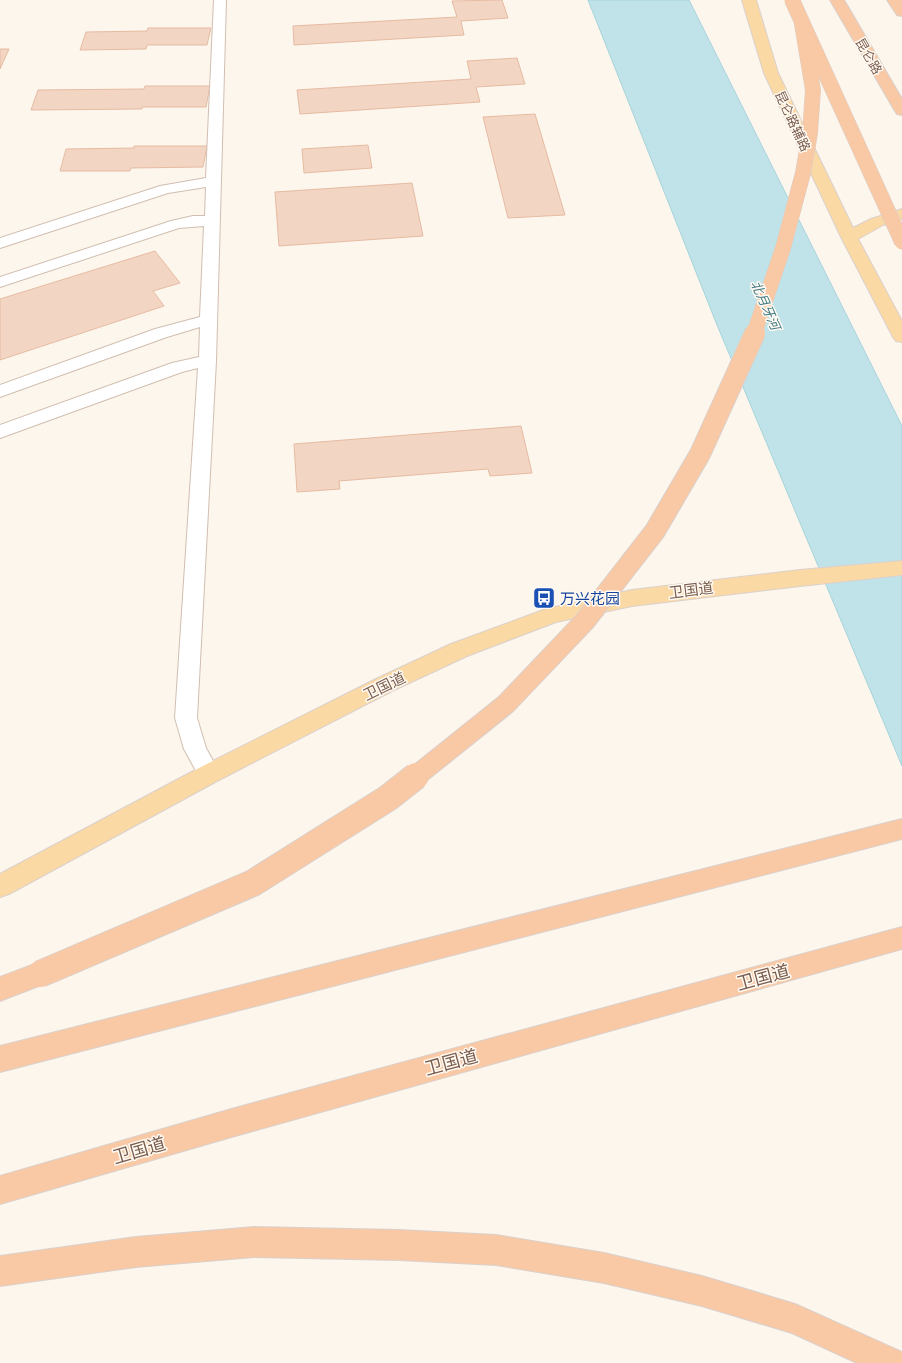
<svg xmlns="http://www.w3.org/2000/svg" width="902" height="1363" font-family="'Titillium Web','Noto Sans SC',sans-serif">
<rect width="100%" height="100%" fill="#fdf6ec"/>
<path fill="#bfe3e8" stroke="#a5d3da" d="M588,0H689L902,426V766L717,325Z"/>
<path fill="#f3d5c3" stroke="#e6bba3" d="M502,0L508,18L461,21L464,35L294,45L293,26L457,17L452,1Z
M148,28H211L207,45H147L146,49L80,50L86,32L147,31Z
M0,49H9L0,69Z
M517,58L525,84L476,87L480,102L300,114L297,90L471,79L467,61Z
M145,86H210L206,107H142V109L31,110L38,90L144,89Z
M535,114L565,215L508,218L483,117Z
M368,145L372,168L304,173L302,149Z
M134,146H207L203,167L131,168L130,171H60L66,149L134,148Z
M412,183L423,236L279,246L275,192Z
M155,251L180,283L153,291L164,306L0,360V299Z
M521,426L532,473L490,476L488,469L339,481L340,489L297,492L294,444Z"/>
<g fill="none" stroke-linecap="round" stroke-linejoin="round">
<g stroke="#d1beb0" stroke-width="2">
<path id="service" d="M214,0H226L216,361L197,718L206,748L220,774L217,780L209,783L201,780L184,749L175,718L198,368L182,372L0,438V425L172,363L199,357L200,327L167,337L0,397V385L155,329L200,317L204,226L179,228L0,287V277L171,221L193,216H205L206,187L168,193L0,248V238L160,186L206,178Z"/>
</g>
<g stroke="#dad1cd" stroke-width="2">
<path id="primary" d="M742,0H756L778,73L853,228L871,219L902,209V219L883,225L858,239L902,321V342L896,341L893,337L841,237L764,73Z
M902,561V575L800,586L632,606L556,622L467,656L392,691L217,781L9,894L0,897V874L201,767L376,679L451,644L546,609L632,590L800,570Z"/>
</g>
<g stroke="#dad1cd" stroke-width="2">
<path id="trunk" d="M830,0H844L902,99V115L897,114L895,111Z
M887,0H901L902,2V16L897,15Z
M902,819V839L0,1072V1046Z
M902,927V949L235,1136L0,1204V1176L235,1108Z
M40,962L49,966L53,974L49,982L0,1001V977Z
M254,1227L399,1230L496,1235L604,1253L702,1276L795,1304L902,1352V1363H857L792,1333L702,1306L604,1283L496,1265L399,1260L254,1257L136,1267L0,1286V1256L136,1237Z"/>
</g>
<use href="#service" fill="#fff" fill-rule="evenodd"/>
<use href="#primary" fill="#fbd9a5" fill-rule="evenodd"/>
<use href="#trunk" fill="#f9c8a4" fill-rule="evenodd"/>
<g stroke="#dad1cd" stroke-width="16" stroke-linecap="butt">
<path id="trunk-bridge-far2" d="M792,0L902,242
M754,334L783,248L803,173L810,133L813,90L802,24"/>
</g>
<g stroke="#dad1cd" stroke-width="22" stroke-linecap="butt">
<path id="trunk-bridge-far1" d="M415,777L506,704L585,621L655,531L700,454L755,333"/>
</g>
<g stroke="#dad1cd" stroke-width="28" stroke-linecap="butt">
<path id="trunk-bridge" d="M40,974L253,883L388,798L416,776"/>
</g>
<use href="#trunk-bridge-far2" stroke="#f9c8a4" stroke-width="15"/>
<use href="#trunk-bridge-far1" stroke="#f9c8a4" stroke-width="20"/>
<use href="#trunk-bridge" stroke="#f9c8a4" stroke-width="26"/>
</g>
<defs>
<g id="bus-square" transform="scale(1.15)"><rect x="-9" y="-9" width="18" height="18" rx="4" fill="#1a4fb4" stroke="#fffaf3"/><path d="M-5-6H5V4H4V6H2V4H-2V6H-4V4H-5ZM-3.5-4V0h7V-4ZM-3.5 1.2v1.5H-2V1.2ZM2 1.2v1.5H3.5V1.2Z" fill="#fff"/></g>
</defs>
<g fill-rule="evenodd">
<use href="#bus-square" x="544" y="598"/>
</g>
<g text-anchor="middle" dominant-baseline="central" stroke-width="3" stroke-linejoin="round" paint-order="stroke">
<g font-size="13" fill="#7a5c4d" stroke="#fffaf3">
<text transform="translate(869 56) rotate(60)">昆仑路</text>
<text transform="translate(793 121) rotate(65)">昆仑路辅路</text>
</g>
<g font-size="13" font-style="italic" fill="#437c86" stroke="#fffaf3">
<text transform="translate(766 305) rotate(66)">北月牙河</text>
</g>
<g font-size="15" fill="#7a5c4d" stroke="#fffaf3">
<text transform="translate(691 590) rotate(-7)">卫国道</text>
<text transform="translate(384 686) rotate(-26)">卫国道</text>
</g>
<g font-size="15" fill="#164399" stroke="#fffaf3" text-anchor="start">
<text x="560" y="598">万兴花园</text>
</g>
<g font-size="18" fill="#7a5c4d" stroke="#fffaf3">
<text transform="translate(763 977) rotate(-15)">卫国道</text>
<text transform="translate(451 1062) rotate(-15)">卫国道</text>
<text transform="translate(139 1150) rotate(-16)">卫国道</text>
</g>
</g>
</svg>
